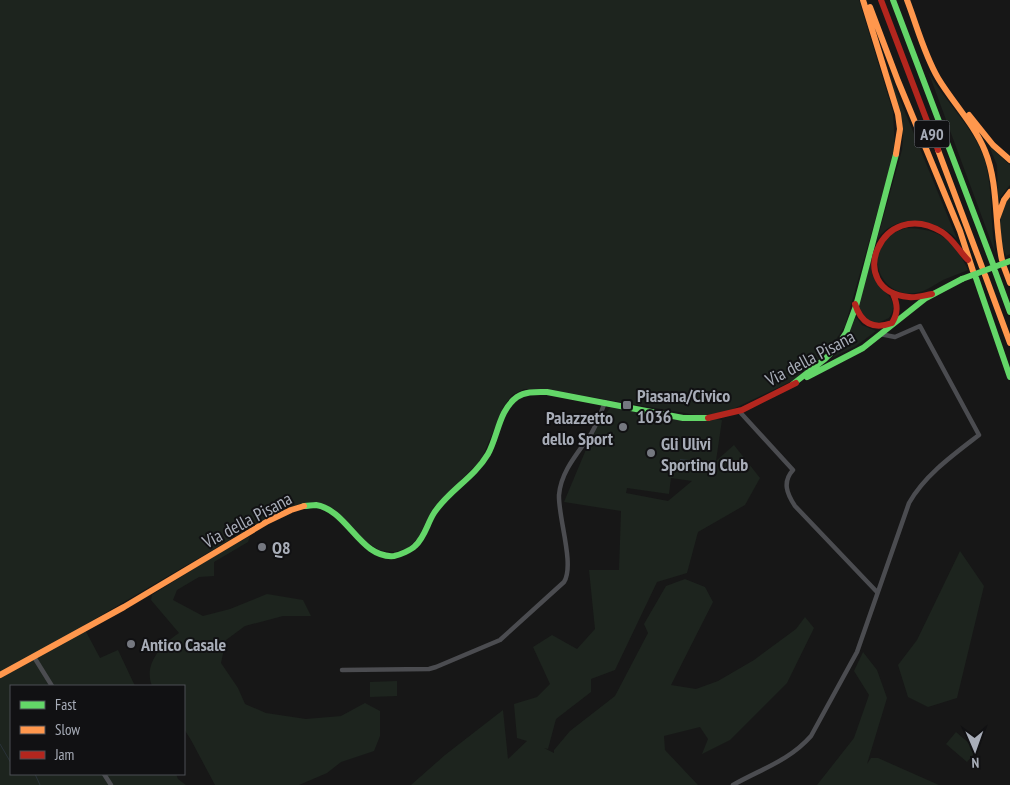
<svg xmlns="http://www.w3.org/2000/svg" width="1010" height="785" font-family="'PT Sans Narrow',sans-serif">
<rect width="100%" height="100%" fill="#171717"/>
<path fill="#1d241e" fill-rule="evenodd" d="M0,0H859L893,112L895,150L845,326L825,356L794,380L729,411L702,416L550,390L524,389L512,395L504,406L481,460L433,508L418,538L408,548L394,552L379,550L363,540L334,509L319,503H303L267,518L83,626L100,658L118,650L135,686H11V774H176L178,779L186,785H0Z
M928,71C944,101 971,124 983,155C994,186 989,222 996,255Z
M889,73L957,239C935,218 895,212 877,240L902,150L903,137Z
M989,146L1010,165V185L998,200L997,165Z
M1010,196V254L1006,256C998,237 997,213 1010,196Z
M906,228C941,229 953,239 968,270C960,273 951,277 943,280C934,285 925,292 915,293C880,298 863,251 892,234C896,231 902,230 906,228Z
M871,260C871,267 871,273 875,280C884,294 901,299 889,318L878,323L868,321L858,308Z
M856,317L862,325L876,331L856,346L832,358L841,347Z
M613,404L722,420L716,461L734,445L760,478L745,505L698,532L687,573L657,582L615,670L591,679V692L556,719L548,749L544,748L554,753V750L570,731L615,696L648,633L644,624L666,586L685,579L705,587L713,602L671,685L696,689L718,681L754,660L796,629L805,617L814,628L787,683L730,740L702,754L708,739L700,727L664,736L665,750L698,785H411L445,755L503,710L508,759L527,741L517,738L514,704L537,697L550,684L533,647L552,635L577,649L595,629L589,570H619L621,511L564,502L595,428ZM671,478L692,481L668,501L626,493L627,488L669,494Z
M250,536L248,542L214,562V576L199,577L177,590L173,600L203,616L230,609L267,594L303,600L311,616H283L245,626L226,640L221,663L238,688L245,704L266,713L306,719L341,716L365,703L380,711V736L374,751L341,762L327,773L299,785H215L191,740L184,729V686H152C143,664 162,644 179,633L151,600L152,595L214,556Z
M960,551L984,586L957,698L928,707L908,697L898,665L917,640Z
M863,652L877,670L887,698L867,764L871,758H878L939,785H817L854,738L869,695L854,671Z
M397,681V696L370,697V682Z
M956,732L977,750L967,762L946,744Z"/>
<path fill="#2a3239" d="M680,459L698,461L697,471L679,469Z"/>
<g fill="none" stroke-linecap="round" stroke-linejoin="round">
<path stroke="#2a3239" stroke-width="1" d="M0,744L11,763
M35,774L40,785"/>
<path stroke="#4b4c50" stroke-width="4.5" d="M739,411L793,470C782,482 787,494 795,506L877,592
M34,657L52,686
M342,670L429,669L436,667L500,640L564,582C575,565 558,517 559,495C561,471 578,453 591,434C597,424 601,413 605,402
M104,774L111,785
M733,785C761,769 789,761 811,736L857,652L909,503C925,475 953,455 979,435L920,326L895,337L880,334"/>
<path stroke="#63d668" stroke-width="6" d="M893,0L993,264
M995,271L1010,312
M976,278L1010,377
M807,377L863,348L926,298L962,279
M793,384L825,359L836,348L846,333L856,306L896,154
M304,506C308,506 312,505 316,505C348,510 360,559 394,556C400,555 411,550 415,546C425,537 427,524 434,513C448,491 474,478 488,454C498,436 499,410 517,397C526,391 537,392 547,392L683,418H708"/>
<path stroke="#ff974d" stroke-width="6" d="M863,0L898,114L900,129L896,154
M907,0C917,26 924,54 938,78C953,103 974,124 985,151C999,185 994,224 1002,260
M870,7L898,81L960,231L973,271
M969,115L993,145L1010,160
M938,150L982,267
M997,219L1004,200L1010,192
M1004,267L1010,283
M985,275L1010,343
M0,675L124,607L268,521L291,510L304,506"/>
<path stroke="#b3261e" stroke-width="6" d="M881,0L938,150
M932,294C925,295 917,298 909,297C843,291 881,195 942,232C953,239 959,251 968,260
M855,304C861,323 873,330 892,323C898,313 898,305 893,294
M708,418L742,410L796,383"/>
<path stroke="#63d668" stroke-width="6" d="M962,279L1010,261"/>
</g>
<g fill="#757880" stroke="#111113" stroke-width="2">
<rect x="622" y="400" width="10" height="10" rx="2.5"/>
<circle cx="623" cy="427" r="5"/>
<circle cx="651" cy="453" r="5"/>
<circle cx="262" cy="547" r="5"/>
<circle cx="131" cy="644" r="5"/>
</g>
<g text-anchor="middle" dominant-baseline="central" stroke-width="4" stroke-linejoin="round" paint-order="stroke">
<rect fill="#111113" stroke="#7b7e86" stroke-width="1" x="914.5" y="120.5" width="35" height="27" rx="4"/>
<g font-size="16" font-weight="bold" fill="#a8adb8">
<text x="932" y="134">A90</text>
</g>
<g font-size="18" fill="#a8adb8" stroke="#111113">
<text transform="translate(810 358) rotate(-28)">Via della Pisana</text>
<text transform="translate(247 520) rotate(-28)">Via della Pisana</text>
</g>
<g font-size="18" font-weight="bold" fill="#a8adb8" stroke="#111113" text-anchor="start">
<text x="637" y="395">Piasana/Civico<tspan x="637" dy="21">1036</tspan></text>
<text x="613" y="417" text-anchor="end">Palazzetto<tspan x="613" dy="21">dello Sport</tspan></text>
<text x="661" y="443">Gli Ulivi<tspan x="661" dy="21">Sporting Club</tspan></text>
<text x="272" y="547">Q8</text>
<text x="141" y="644">Antico Casale</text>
</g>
</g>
<rect x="10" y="685" width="175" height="90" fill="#111113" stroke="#4d4f55"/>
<rect x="20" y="701" width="25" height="8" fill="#63d668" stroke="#4d4f55"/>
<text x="55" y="710" font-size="15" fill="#a8adb8">Fast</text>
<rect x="20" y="726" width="25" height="8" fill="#ff974d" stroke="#4d4f55"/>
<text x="55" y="735" font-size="15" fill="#a8adb8">Slow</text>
<rect x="20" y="751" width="25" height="8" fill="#b3261e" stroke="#4d4f55"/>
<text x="55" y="760" font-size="15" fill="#a8adb8">Jam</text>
<g transform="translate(975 750) rotate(178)" stroke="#111113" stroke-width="4" paint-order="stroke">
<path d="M0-4L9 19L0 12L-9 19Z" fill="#a8adb8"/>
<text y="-8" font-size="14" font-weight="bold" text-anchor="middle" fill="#a8adb8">N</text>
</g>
</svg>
